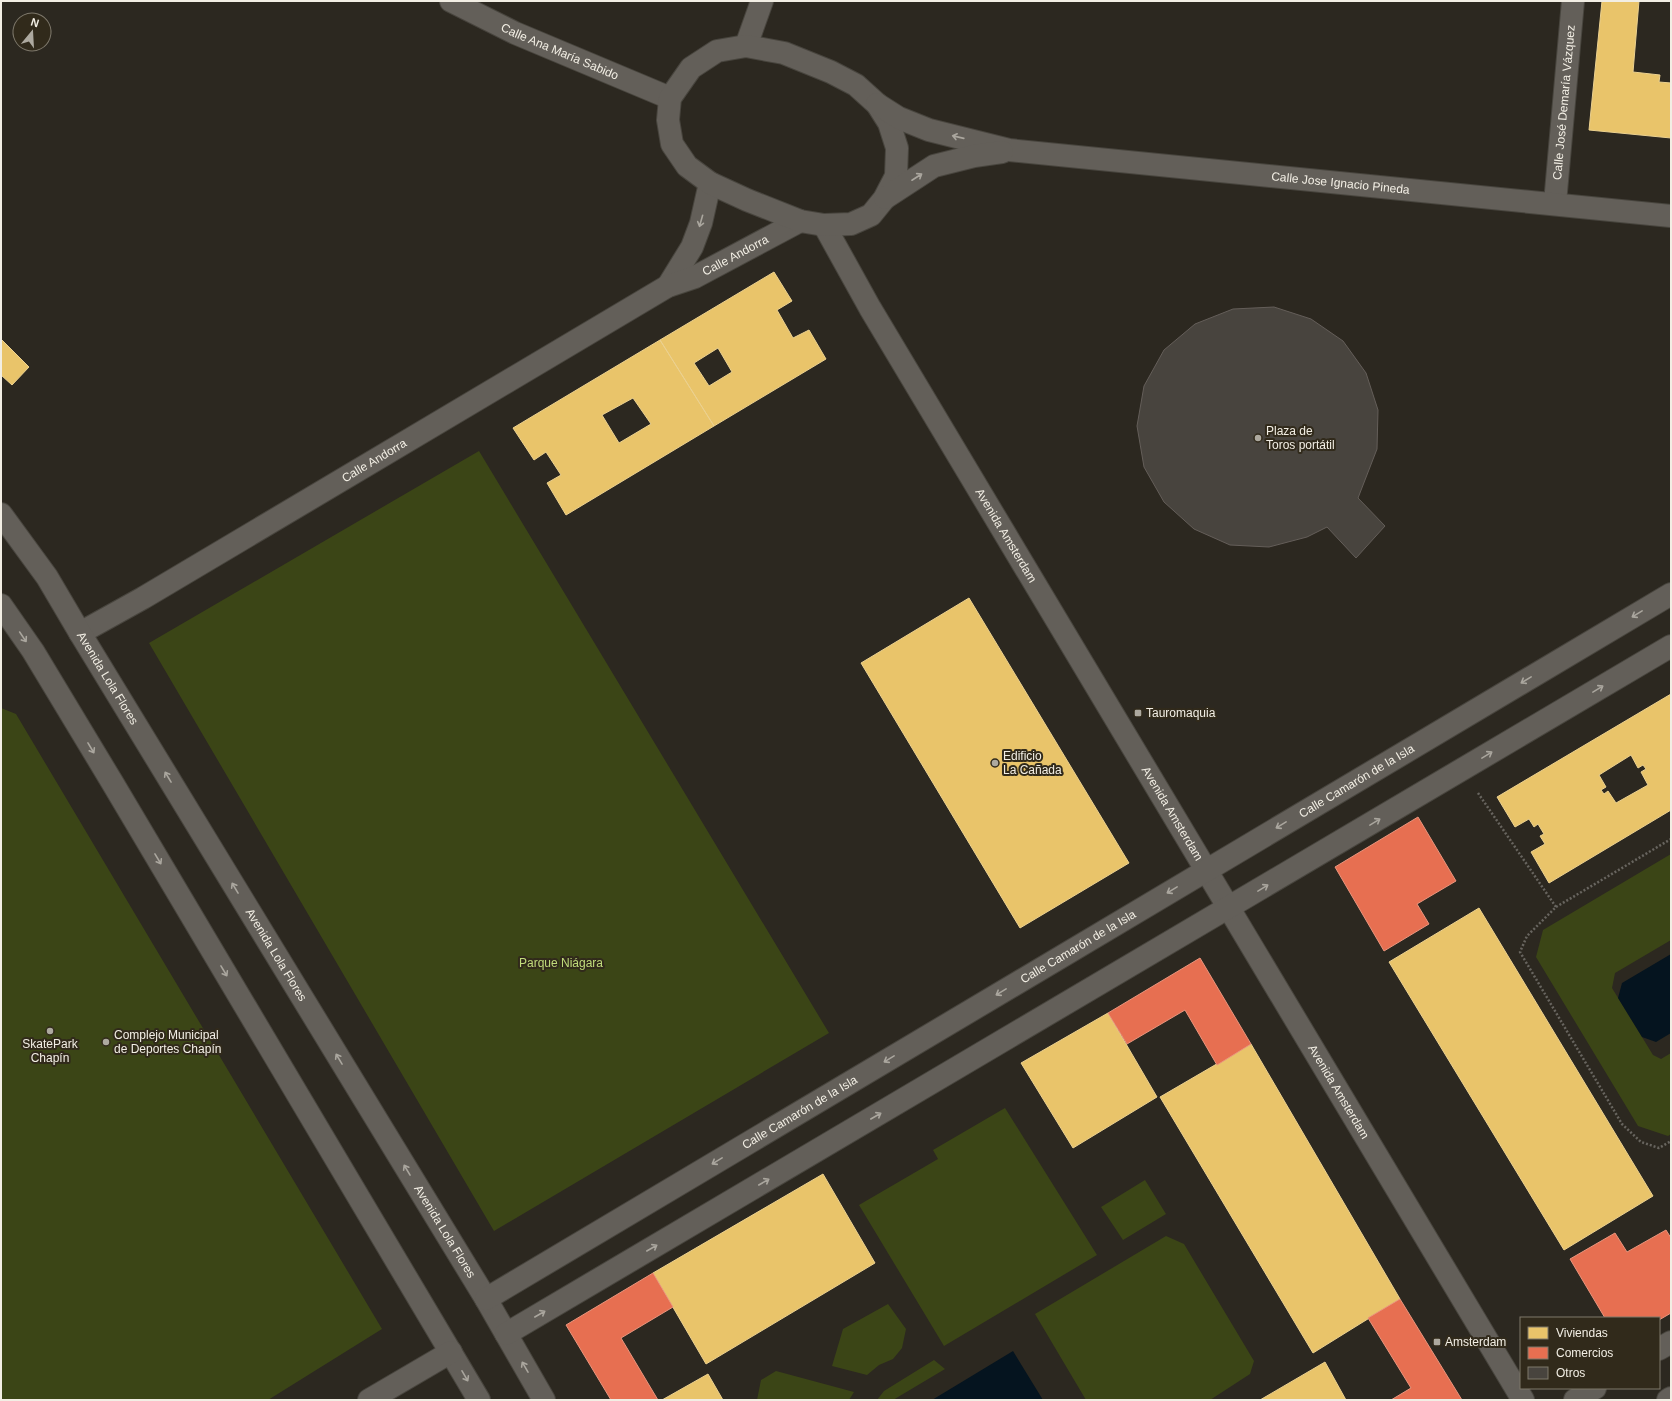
<svg xmlns="http://www.w3.org/2000/svg" width="1672" height="1401" font-family="Helvetica,sans-serif">
<rect width="100%" height="100%" fill="#2c2820"/>
<path fill="#3b4516" d="M479,451L829,1033L494,1231L149,643Z
M1,708L16,714L382,1329L268,1400H1Z
M1671,854V940L1615,973L1612,988L1653,1055L1661,1059L1671,1053V1134L1668,1136L1638,1126L1536,957L1543,930Z
M1005,1108L1097,1255L944,1346L859,1205L938,1159L933,1150Z
M1145,1180L1166,1214L1123,1240L1101,1207Z
M1166,1236L1184,1244L1254,1361L1250,1374L1210,1400H1086L1035,1314Z
M888,1304L906,1329L902,1348L893,1359L879,1365L867,1375L832,1366L843,1329Z
M934,1360L945,1369L893,1400H877L884,1391Z
M776,1371L854,1392L849,1400H757L761,1380Z"/>
<path fill="#05141f" d="M1671,954V1033L1656,1042L1642,1037L1618,998L1622,983Z
M1013,1351L1043,1400H932Z"/>
<path fill="#e9c46a" stroke="#ecd18f" fill-rule="evenodd" d="M1602,1H1639L1633,72L1660,75L1659,82L1671,83V138L1589,130Z
M774,272L792,301L777,310L793,338L809,330L826,359L714,426L660,340ZM718,348L732,372L709,386L694,363Z
M1,339L29,367L12,385L1,375Z
M660,340L714,426L566,515L547,483L561,475L546,452L534,460L513,428ZM633,398L651,424L619,443L602,415Z
M969,598L1129,863L1020,928L861,663Z
M1671,694V810L1549,883L1531,852L1545,844L1540,836L1544,834L1538,824L1534,827L1529,819L1515,827L1497,797ZM1631,755L1638,768L1643,765L1646,769L1641,772L1648,785L1616,803L1608,791L1604,794L1601,790L1606,787L1599,775Z
M1479,908L1653,1196L1564,1250L1389,962Z
M1108,1013L1157,1097L1073,1148L1021,1063Z
M1251,1044L1400,1299L1313,1353L1160,1097Z
M823,1174L875,1263L706,1364L653,1273Z
M1325,1362L1346,1400H1260Z
M708,1374L723,1400H662Z"/>
<path fill="#e76f51" stroke="#ea957d" d="M1418,817L1456,881L1417,904L1429,924L1384,951L1335,867Z
M1200,958L1251,1044L1217,1065L1185,1010L1127,1044L1108,1013Z
M1666,1230L1671,1238V1313L1659,1320V1318H1605L1570,1259L1615,1233L1627,1252Z
M653,1273L673,1307L621,1338L658,1400H611L566,1325Z
M1400,1299L1462,1400H1391L1411,1388L1368,1318Z"/>
<path fill="#48443e" stroke="#645e59" d="M1274,307L1311,319L1343,341L1366,373L1378,410L1377,449L1358,498L1385,526L1356,558L1327,527L1307,537L1269,547L1230,545L1194,529L1164,502L1144,467L1137,426L1144,386L1164,350L1195,324L1233,309Z"/>
<g fill="none" stroke-linecap="round" stroke-linejoin="round">
<g stroke="#48453e" stroke-width="24">
<g id="street">
<path d="M746,46L762,1"/>
<path id="s1" d="M1555,203L1573,1"/>
<path id="s2" d="M824,225L870,308L1523,1400"/>
<path d="M668,286L692,247L701,223L710,183"/>
<path id="s3" d="M80,633L143,598L668,286L695,277L800,221"/>
<path d="M1659,1349L1671,1342"/>
<path d="M1575,1400L1595,1388"/>
<path d="M1668,1400L1671,1398"/>
</g>
</g>
<g stroke="#48453e" stroke-width="24">
<g id="secondary">
<path id="s4" d="M451,1L515,33L670,98"/>
<path d="M746,46L784,53L831,72L856,85L877,104L889,123L897,148L896,176L884,199L871,215L851,224L824,225L800,221L747,200L710,183L687,166L672,144L668,120L670,98L691,68L717,51Z"/>
<path id="s5" d="M877,104L899,118L929,130L1009,150L1671,216"/>
<path d="M885,198L934,166L974,156L1002,152"/>
<path id="s6" d="M1,514L47,577L80,633L486,1299L544,1400"/>
<path d="M1,605L33,651L112,782L479,1400"/>
<path id="s7" d="M486,1299L1671,594"/>
<path d="M506,1334L1671,646"/>
<path d="M369,1400L451,1352"/>
</g>
</g>
<path stroke="#68655f" stroke-width="2.5" stroke-dasharray="2 2" stroke-linecap="butt" d="M1478,793L1556,907L1527,936L1520,952L1622,1124L1641,1142L1659,1148L1671,1141
M1556,907L1671,839"/>
<use href="#street" stroke="#635f59" stroke-width="22"/>
<use href="#secondary" stroke="#635f59" stroke-width="22"/>
</g>
<defs><path id="oneway-shaft" d="M-6 0H5M1.5-3L5.5 0L1.5 3" fill="none" stroke-width="1.6" stroke-linecap="round" stroke-linejoin="round"/></defs>
<g stroke="#aaa69e">
<use href="#oneway-shaft" transform="translate(958 137) rotate(-167)"/>
<use href="#oneway-shaft" transform="translate(917 177) rotate(-33)"/>
<use href="#oneway-shaft" transform="translate(701 221) rotate(106)"/>
<use href="#oneway-shaft" transform="translate(1637 614) rotate(149)"/>
<use href="#oneway-shaft" transform="translate(23 637) rotate(56)"/>
<use href="#oneway-shaft" transform="translate(1526 680) rotate(149)"/>
<use href="#oneway-shaft" transform="translate(1598 689) rotate(-31)"/>
<use href="#oneway-shaft" transform="translate(91 748) rotate(59)"/>
<use href="#oneway-shaft" transform="translate(1487 755) rotate(-31)"/>
<use href="#oneway-shaft" transform="translate(168 777) rotate(-121)"/>
<use href="#oneway-shaft" transform="translate(1375 822) rotate(-31)"/>
<use href="#oneway-shaft" transform="translate(1281 825) rotate(149)"/>
<use href="#oneway-shaft" transform="translate(158 859) rotate(59)"/>
<use href="#oneway-shaft" transform="translate(235 888) rotate(-121)"/>
<use href="#oneway-shaft" transform="translate(1263 888) rotate(-31)"/>
<use href="#oneway-shaft" transform="translate(1172 890) rotate(149)"/>
<use href="#oneway-shaft" transform="translate(224 971) rotate(59)"/>
<use href="#oneway-shaft" transform="translate(1001 992) rotate(149)"/>
<use href="#oneway-shaft" transform="translate(339 1059) rotate(-121)"/>
<use href="#oneway-shaft" transform="translate(889 1059) rotate(149)"/>
<use href="#oneway-shaft" transform="translate(876 1116) rotate(-30)"/>
<use href="#oneway-shaft" transform="translate(717 1161) rotate(149)"/>
<use href="#oneway-shaft" transform="translate(407 1170) rotate(-121)"/>
<use href="#oneway-shaft" transform="translate(764 1182) rotate(-30)"/>
<use href="#oneway-shaft" transform="translate(652 1248) rotate(-30)"/>
<use href="#oneway-shaft" transform="translate(540 1314) rotate(-30)"/>
<use href="#oneway-shaft" transform="translate(525 1367) rotate(-120)"/>
<use href="#oneway-shaft" transform="translate(465 1376) rotate(60)"/>
</g>
<g fill="#ada99f" stroke="#312a1b" stroke-width="1.5">
<circle cx="1258" cy="438" r="4"/>
<rect x="1134" y="709" width="8" height="8" rx="2"/>
<circle cx="995" cy="763" r="4"/>
<circle cx="50" cy="1031" r="4"/>
<circle cx="106" cy="1042" r="4"/>
<rect x="1433" y="1338" width="8" height="8" rx="2"/>
</g>
<g text-anchor="middle" dominant-baseline="central" stroke-width="4" stroke-linejoin="round" paint-order="stroke">
<g font-size="12" fill="#f2eee4" stroke="#312a1b">
<text stroke="none"><textPath href="#s4" startOffset="120">Calle Ana María Sabido</textPath></text>
<text stroke="none"><textPath href="#s1" startOffset="101">Calle José Demaría Vázquez</textPath></text>
<text stroke="none"><textPath href="#s5" startOffset="474">Calle Jose Ignacio Pineda</textPath></text>
<text stroke="none"><textPath href="#s3" startOffset="757">Calle Andorra</textPath></text>
<text stroke="none"><textPath href="#s3" startOffset="341">Calle Andorra</textPath></text>
<text stroke="none"><textPath href="#s2" startOffset="360">Avenida Amsterdam</textPath></text>
<text stroke="none"><textPath href="#s6" startOffset="196">Avenida Lola Flores</textPath></text>
<text stroke="none"><textPath href="#s7" startOffset="1013">Calle Camarón de la Isla</textPath></text>
<text stroke="none"><textPath href="#s2" startOffset="684">Avenida Amsterdam</textPath></text>
<text stroke="none"><textPath href="#s7" startOffset="689">Calle Camarón de la Isla</textPath></text>
<text stroke="none"><textPath href="#s6" startOffset="520">Avenida Lola Flores</textPath></text>
<text stroke="none"><textPath href="#s2" startOffset="1008">Avenida Amsterdam</textPath></text>
<text stroke="none"><textPath href="#s7" startOffset="365">Calle Camarón de la Isla</textPath></text>
<text stroke="none"><textPath href="#s6" startOffset="844">Avenida Lola Flores</textPath></text>
</g>
<g font-size="12" fill="#f2eee4" stroke="#312a1b" text-anchor="start">
<text x="1266" y="431">Plaza de<tspan x="1266" dy="14">Toros portátil</tspan></text>
<text x="1146" y="713">Tauromaquia</text>
<text x="1003" y="756">Edificio<tspan x="1003" dy="14">La Cañada</tspan></text>
<text x="114" y="1035">Complejo Municipal<tspan x="114" dy="14">de Deportes Chapín</tspan></text>
<text x="50" y="1044" text-anchor="middle">SkatePark<tspan x="50" dy="14">Chapín</tspan></text>
<text x="1445" y="1342">Amsterdam</text>
</g>
<g font-size="12" fill="#c0db7b" stroke="#312a1b">
<text x="561" y="963">Parque Niágara</text>
</g>
</g>
<rect width="1672" height="1401" fill="none" stroke="#f2eee4" stroke-width="4"/>
<rect x="1520" y="1317" width="140" height="72" fill="#312a1b" stroke="#7e786b"/>
<rect x="1528" y="1327" width="20" height="12" fill="#e9c46a" stroke="#7e786b"/>
<text x="1556" y="1337" font-size="12" fill="#f2eee4">Viviendas</text>
<rect x="1528" y="1347" width="20" height="12" fill="#e76f51" stroke="#7e786b"/>
<text x="1556" y="1357" font-size="12" fill="#f2eee4">Comercios</text>
<rect x="1528" y="1367" width="20" height="12" fill="#48443e" stroke="#7e786b"/>
<text x="1556" y="1377" font-size="12" fill="#f2eee4">Otros</text>
<g transform="translate(32 32) rotate(18)"><circle r="19" fill="#312a1b" stroke="#7e786b"/>
<path d="M0-3L7 15L0 10L-7 15Z" fill="#ada99f"/>
<text y="-6" font-size="11" font-weight="bold" text-anchor="middle" fill="#f2eee4">N</text>
</g>
</svg>
